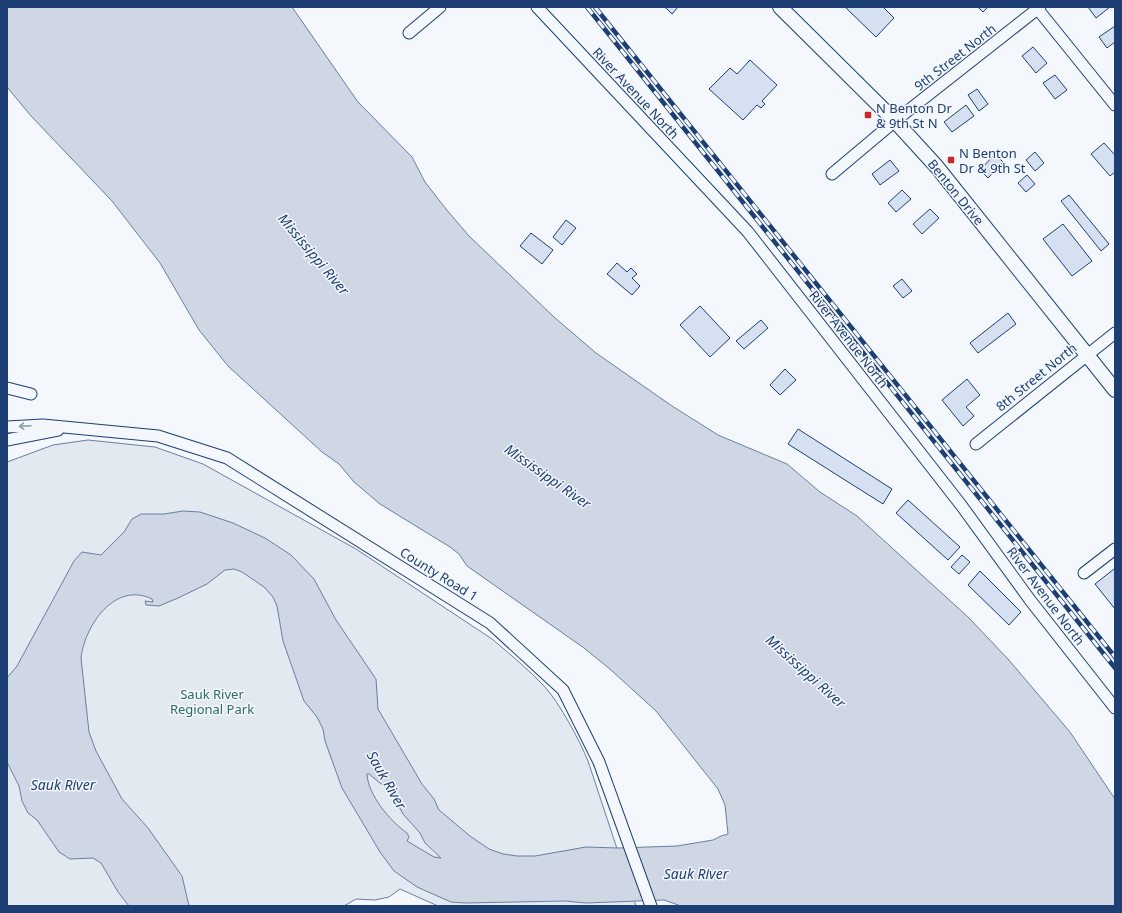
<svg xmlns="http://www.w3.org/2000/svg" width="1122" height="913" font-family="'Noto Sans',sans-serif">
<rect width="100%" height="100%" fill="#f4f7fb"/>
<path fill="#e3e9f0" stroke="#687fa3" d="M88,440L155,447L203,464L356,549L492,639C510,654 529,670 545,687C560,704 579,739 588,761L636,906H438L400,889L389,897L375,900L356,899L344,906H7V462L53,445Z"/>
<path fill="#cfd7e4" stroke="#687fa3" fill-rule="evenodd" d="M7,7H292L358,102L412,157L425,182L446,209L469,236L554,317L596,353L672,406L718,435L787,464L820,492L857,516L968,617L1008,659L1070,732L1115,799V906H681L664,900L586,903L565,901L465,903L451,902L417,887L394,871L380,852L342,788L325,741L323,729L317,717L304,701L283,641L277,606L273,597L264,587L242,572L234,569L225,570L207,584L178,598L159,606L146,605L145,601L153,602L152,599C115,581 85,625 81,658L89,732L96,751L122,799L148,828L182,876L189,906H129L118,892L101,863L93,858L70,859L59,852L37,820L28,813L22,801L19,786L7,762V678L17,666L74,561L82,552L101,555L124,532L132,519L141,514H164L183,511L200,512L233,523L265,538L291,555L314,579L336,620L376,679L378,709L422,784L434,799L439,810L470,836L489,849L503,854L517,856H535L586,847L618,848L677,846L713,840L721,836L728,834L725,805L718,789L656,711L611,670L584,648L467,566L459,554L450,547L380,504L354,482L339,464L322,452L228,366L199,330L160,263L112,201L31,116L7,87ZM367,774H369L391,792L403,814L420,833L425,843L441,858L434,857L407,841L409,837L407,833C390,821 368,795 367,774Z"/>
<path fill="#d5e0f0" stroke="#1d3f73" d="M665,7H678L672,14Z
M845,7H883L894,18L876,37Z
M978,7H988L983,12Z
M1088,7H1110L1096,18Z
M1115,26V42L1107,48L1099,37Z
M1033,47L1047,63L1036,73L1022,56Z
M750,60L777,85L762,101L765,104L761,108L757,105L743,120L709,89L730,68L737,74Z
M1055,75L1067,90L1055,99L1043,83Z
M977,89L988,104L979,111L968,95Z
M966,105L974,116L952,132L944,122Z
M1104,143L1115,155V172L1110,176L1091,154Z
M1035,152L1044,163L1035,171L1026,160Z
M995,154L1003,162L988,178L980,170Z
M890,160L899,171L880,185L872,174Z
M1027,175L1035,184L1026,192L1018,183Z
M902,190L911,199L896,212L888,203Z
M1069,195L1109,244L1101,251L1061,201Z
M930,209L939,218L922,234L913,224Z
M566,220L576,228L562,245L553,237Z
M1063,224L1092,261L1072,276L1043,239Z
M531,233L553,250L542,264L520,246Z
M617,263L627,272L631,268L637,274L632,278L640,286L632,295L607,274Z
M902,279L912,291L903,298L893,286Z
M700,306L730,338L710,357L680,325Z
M1008,313L1016,324L978,353L970,343Z
M761,320L768,328L744,349L736,341Z
M785,369L796,380L780,395L770,385Z
M967,379L980,395L966,407L974,416L963,426L942,400Z
M798,429L892,489L883,504L788,444Z
M908,500L960,547L948,560L896,513Z
M962,555L970,562L959,574L951,567Z
M1114,569L1115,570V609L1095,584Z
M980,571L1021,612L1009,625L968,585Z"/>
<g fill="none" stroke-linecap="round" stroke-linejoin="round">
<g stroke="#1d3f73" stroke-width="13">
<path id="minor" d="M537,7L748,232L961,505L1030,600L1115,708
M1036,7L1115,105
M409,33L440,7
M832,174L895,121L1040,7
M7,388L31,394
M7,427L43,425L158,436L227,458L490,623L563,690L599,762L651,906
M7,440L58,430
M976,444L1115,333
M1084,573L1115,549"/>
</g>
<g stroke="#1d3f73" stroke-width="16">
<path id="major" d="M780,7L895,121L937,167L1115,390"/>
</g>
<use href="#minor" stroke="#f4f7fb" stroke-width="11"/>
<use href="#major" stroke="#f4f7fb" stroke-width="14"/>
<g stroke="#1d3f73" stroke-width="4.5">
<path id="rail" d="M587,7L1115,668
M595,7L1115,657"/>
</g>
<use href="#rail" stroke="#f4f7fb" stroke-width="3" stroke-dasharray="9" stroke-linecap="butt"/>
</g>
<defs><path id="oneway-shaft" d="M-6 0H5M1.5-3L5.5 0L1.5 3" fill="none" stroke-width="1.6" stroke-linecap="round" stroke-linejoin="round"/></defs>
<use stroke="#889bb7" href="#oneway-shaft" transform="translate(25 426) rotate(177)"/>
<g fill="#c62828" stroke="#f4f7fb" stroke-width="1.5">
<rect x="864" y="111" width="8" height="8" rx="2"/>
<rect x="947" y="156" width="8" height="8" rx="2"/>
</g>
<g text-anchor="middle" dominant-baseline="central" stroke-width="3" stroke-linejoin="round" paint-order="stroke">
<g font-size="13" fill="#1d3f73" stroke="#f4f7fb">
<text transform="translate(955 57) rotate(-38)">9th Street North</text>
<text transform="translate(636 93) rotate(47)">River Avenue North</text>
<text transform="translate(956 192) rotate(51)">Benton Drive</text>
<text transform="translate(849 339) rotate(52)">River Avenue North</text>
<text transform="translate(1036 377) rotate(-39)">8th Street North</text>
<text transform="translate(439 574) rotate(32)">County Road 1</text>
<text transform="translate(1046 596) rotate(53)">River Avenue North</text>
</g>
<g font-size="13" fill="#1d3f73" stroke="#f4f7fb" text-anchor="start">
<text x="876" y="108">N Benton Dr<tspan x="876" dy="15">&amp; 9th St N</tspan></text>
<text x="959" y="153">N Benton<tspan x="959" dy="15">Dr &amp; 9th St</tspan></text>
</g>
<g font-size="13" fill="#2c6c60" stroke="#f4f7fb">
<text x="212" y="694">Sauk River<tspan x="212" dy="15">Regional Park</tspan></text>
</g>
<g font-size="14" font-style="italic" fill="#1d3f73" stroke="#f4f7fb">
<text transform="translate(314 254) rotate(50)">Mississippi River</text>
<text transform="translate(548 476) rotate(35)">Mississippi River</text>
<text transform="translate(806 671) rotate(42)">Mississippi River</text>
<text transform="translate(387 780) rotate(60)">Sauk River</text>
<text x="63" y="784">Sauk River</text>
<text x="696" y="873">Sauk River</text>
</g>
</g>
<rect width="1122" height="913" fill="none" stroke="#1d3f73" stroke-width="16"/>
</svg>
